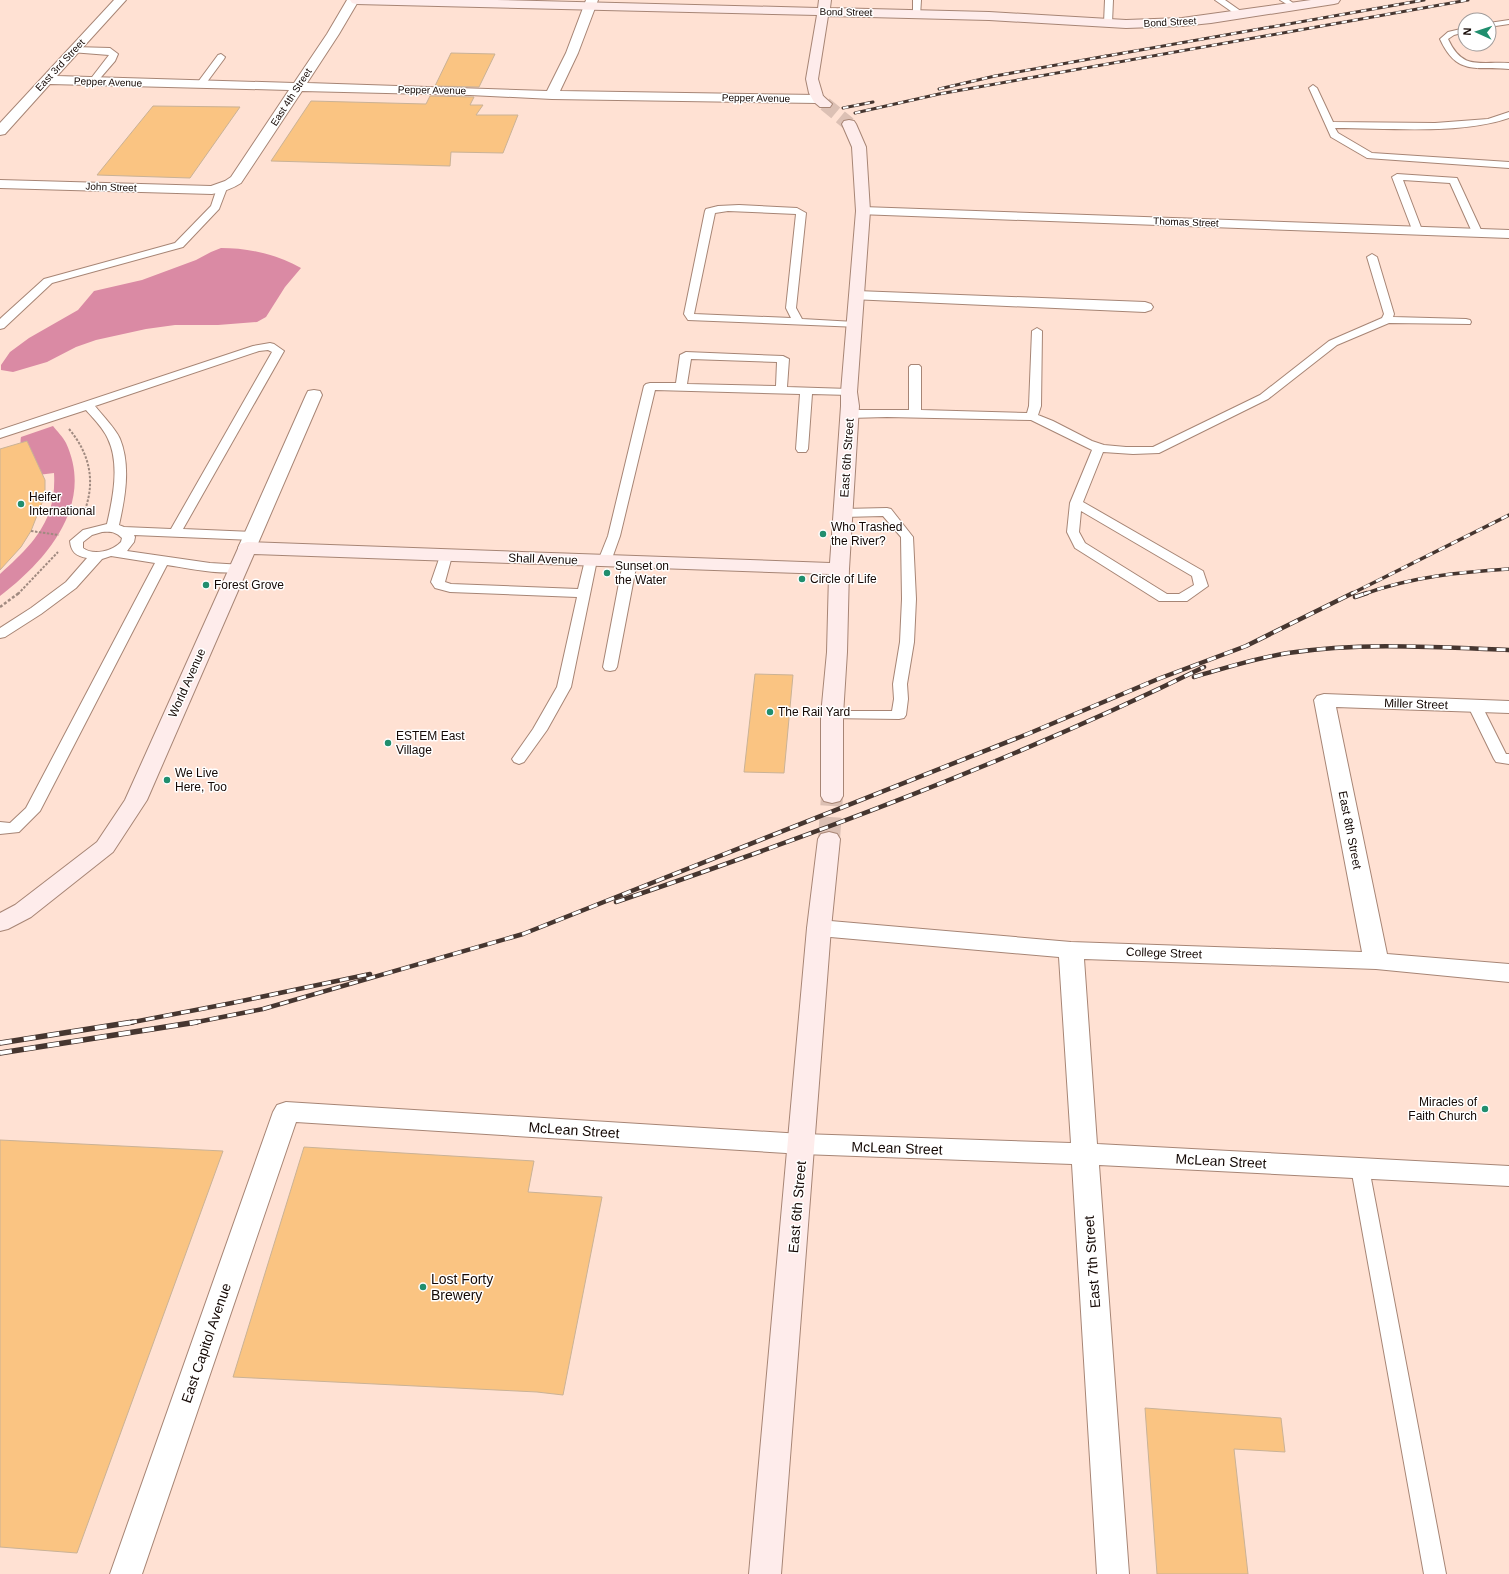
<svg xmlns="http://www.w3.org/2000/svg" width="1509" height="1574" font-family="Helvetica,sans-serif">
<rect width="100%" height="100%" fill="#ffe1d3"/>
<path fill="#da8aa4" d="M221,248C248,248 277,254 301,268L285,287L266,317L257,322L218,325H175L146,329L96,340L76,347L47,362L13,372L1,370V365L10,352L29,338L78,310L94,291L142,280L196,260L211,252Z
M53,426C57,431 63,437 66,443C95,505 46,561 0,596V574C32,545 57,521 54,473L38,475C30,464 18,451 21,437Z"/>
<path fill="#fac482" stroke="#cab296" d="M451,53L495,54L479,87L435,86Z
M430,96L474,97L470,105H483L476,115H518L503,153L451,152L450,166L271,161L311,101L426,104Z
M153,106L240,107L190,178L97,175Z
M27,441L45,480V495L31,531L21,547L0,570V449Z
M755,674L793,675L784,773L744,772Z
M0,1140L223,1151L77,1553L0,1547Z
M304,1147L534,1161L528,1192L602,1197L563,1395L537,1392L233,1377Z
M1145,1408L1281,1418L1285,1452L1234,1449L1248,1574H1157Z"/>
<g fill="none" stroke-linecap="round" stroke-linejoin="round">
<path stroke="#dcc0b4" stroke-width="14" stroke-dasharray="14 6" stroke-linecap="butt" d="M825,104L849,124"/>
<path stroke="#dcc0b4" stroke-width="22" stroke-dasharray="22 11" stroke-linecap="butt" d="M829,839L832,796"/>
<g stroke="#a78575" stroke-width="2">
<path id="lane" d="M913,0H921L920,16H914L913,14Z
M1105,0H1113L1112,23L1108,25L1104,23Z
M1215,0H1225L1245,14L1244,16H1238Z
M1280,0H1289L1297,6L1293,8Z
M1509,20V24L1489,27V23Z
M1465,28V32L1454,35L1448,39C1463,71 1479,61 1509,63V69C1475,66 1457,76 1440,39L1448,32Z
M74,47L110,48L118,54L115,61L96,83L93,84L89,81L109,55L71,52L70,50Z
M221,54L225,57L224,59L204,86H198L197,84L198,82L218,55Z
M1313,85L1317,88L1333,122L1435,123L1488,119L1509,112V118C1460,135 1388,128 1335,128L1338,133L1372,153L1509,162V168L1367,158L1331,137L1309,88Z
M1397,174L1457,178L1482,232L1481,234H1473L1472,232L1450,183L1403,180L1422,230L1421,232H1413L1392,177Z
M222,185L227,188L219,209L183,247L52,283L4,328L0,329V319L2,317L44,279L175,243L211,206L217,188Z
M739,205L797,208L806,213L796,308L802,319L855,322L859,323L860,325L859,327L688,320L684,314L705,211L706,209L718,206ZM728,211L796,214L786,308L791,318L694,314L715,213Z
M1372,254L1377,257L1394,314L1393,317L1466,319L1470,320L1471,322L1470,324L1389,323L1337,345L1268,399L1159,453L1133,454L1103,452L1083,502L1203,571L1208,586L1187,601H1159L1075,548L1067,532L1070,503L1092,450L1031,420L887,417L849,418L845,416L843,414L845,412L849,410H909V367L911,365H919L921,367V410L1027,413L1029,406L1032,331L1037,328L1042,331L1041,406L1038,415L1053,421L1092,441L1104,445L1126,447H1153L1260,395L1329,341L1382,318L1384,314L1367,257ZM1081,511L1192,576L1194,585L1179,594H1167L1085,543L1079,532Z
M270,343L274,344L284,351L183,529L253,532L258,533L259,536L258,539L253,540L134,535L135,537L134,542L127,551L210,563L243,565L245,568L243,571C222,576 188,568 167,565L40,811L19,832L0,834V822L10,823L26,808L155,563L111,556L102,559L76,588L41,614L5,637L0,638V628L31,608L66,582L87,558C76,556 71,552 70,541L83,530L107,524C113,498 120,464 108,439C104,429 93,418 86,410L0,438V430L253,346ZM268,350L272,352L171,529L124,527L119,525C125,498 131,466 120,439C116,429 102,415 95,406L259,351ZM102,532C111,531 116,532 122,538L121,542C113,551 93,556 83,548V542L92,535Z
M686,352L783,356L789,359L787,387L849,389L853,390L855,392L853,394L849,395L812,394L808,449L806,452H798L796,449L800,394L655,390L620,536L610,564H600L598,561L608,536L644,386L646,384L650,383H676L680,355ZM691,359L777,362L776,386L687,384Z
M887,508L891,509L913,537L916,599L914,642L907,684L908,699L906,715L904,718L899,719L827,718L825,715L827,712L832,711H892L894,699L893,684L900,642L902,599L901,537L883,516L843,517L839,516L837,513L839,510L843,509Z
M446,552L451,553L452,556L445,582L451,584L578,589L585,560L586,557H596L597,560L571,687L547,730L524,762L519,764L514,762L512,759L533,729L557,687L577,597L450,592L435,588L431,582L440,556L441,553Z
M630,558L635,559L637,562L617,667L615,670L610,671L605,670L603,667L623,562L625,559Z
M1475,702L1480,703L1482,706L1506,754H1509V764L1496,762L1494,759L1468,706L1470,703Z
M1360,1161L1366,1163L1369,1168L1446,1574H1424L1351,1168L1354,1163Z"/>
</g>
<g stroke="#a78575" stroke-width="2">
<path id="street" d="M114,0H126L57,76L294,83L327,34L347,0H359L339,34L307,83L547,91L566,53L586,0H598L578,53L560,91L818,95L823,96L825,99L823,102L818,103L552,99L470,95L302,91L241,183C232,189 222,192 212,194L0,188V180L211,186L225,181L231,177L289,90L50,84L5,134L0,135V123Z
M863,207L1509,230V238L858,214L856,211L858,208Z
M857,291L1145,302L1151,304L1153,307L1151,310L1145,312L851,299L849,296L851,293Z
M314,390L320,391L322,395L256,548L254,552L247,554L240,552L238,548L306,395L308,391Z
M1324,694L1509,701V713L1336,707L1387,954L1509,964V982L1376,969L1084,959L1097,1144L1509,1166V1186L1099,1165L1129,1574H1097L1072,1164L802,1154L296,1122L142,1574H110L273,1112L277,1105L286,1102L802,1134L1071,1143L1059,957L819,936L811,934L807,928L811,922L819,920L1071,942L1362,952L1314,700L1317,696Z"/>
</g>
<g stroke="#a78575" stroke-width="2">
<path id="secondary" d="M350,0H496L818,8L819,0H831L830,8L989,12L1126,20L1182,18L1311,0H1340L1338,3L1334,4L1211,23L1182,26L1126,28L989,20L828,16L818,79L823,96L832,104L830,107H820L814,102L809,93L806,79L817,15L356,4L352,3Z
M849,120L854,121L856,124L866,147L870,211L857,392L859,406L849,569L847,652L843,715V796L840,801L832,803L824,801L821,796V715L827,652L829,574L254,554L147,800L113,852L31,917L8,929L0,931V913L15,905L97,842L125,800L240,544L247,542L830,563L841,406V392L856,211L852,147L842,124L844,121Z
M829,832L837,834L840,839L831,928L781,1574H749L807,928L818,839L821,834Z"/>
</g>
<path stroke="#a08a80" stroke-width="2" stroke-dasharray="2.5 1.5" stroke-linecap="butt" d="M69,429C91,455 96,484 83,515
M31,531L59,535
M18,594L58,552"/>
<path stroke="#a08a80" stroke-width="2.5" stroke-dasharray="3 2" stroke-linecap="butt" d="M0,607L19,593"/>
<use href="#lane" fill="#fff" fill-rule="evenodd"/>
<use href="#street" fill="#fff" fill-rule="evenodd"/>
<use href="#secondary" fill="#feeceb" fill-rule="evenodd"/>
<g stroke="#463630" stroke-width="3">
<path id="rail-far3" d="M1101,57L1424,0
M939,89L995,76L1106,56
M843,108L873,102
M855,113L939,94L1468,0"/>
</g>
<g stroke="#463630" stroke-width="3.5">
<path id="rail-far2" d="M1351,594L1509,515
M1364,594C1411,577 1460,572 1509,569"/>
</g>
<g stroke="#463630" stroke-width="4.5">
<path id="rail-far1" d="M1355,597L1367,593
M1194,677C1225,668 1256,658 1288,653C1361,642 1435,647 1509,650
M616,902C816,834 1015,760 1204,667
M128,1023L232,1003L370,974
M192,1023L263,1009L523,934L1030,733L1158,679L1246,646L1353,593"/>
</g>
<g stroke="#463630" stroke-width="5.5">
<path id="rail" d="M0,1043L133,1022
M0,1053L197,1022"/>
</g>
<use href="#rail-far3" stroke="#fff" stroke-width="2" stroke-dasharray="5.5" stroke-linecap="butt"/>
<use href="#rail-far2" stroke="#fff" stroke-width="2.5" stroke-dasharray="7" stroke-linecap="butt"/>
<use href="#rail-far1" stroke="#fff" stroke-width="3" stroke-dasharray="9" stroke-linecap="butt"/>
<use href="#rail" stroke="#fff" stroke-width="4" stroke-dasharray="12" stroke-linecap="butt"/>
</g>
<g fill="#208e6e" stroke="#fff" stroke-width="1.5">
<circle cx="21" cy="504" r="4"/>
<circle cx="823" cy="534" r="4"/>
<circle cx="607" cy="573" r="4"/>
<circle cx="802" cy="579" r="4"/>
<circle cx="206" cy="585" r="4"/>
<circle cx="770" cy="712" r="4"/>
<circle cx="388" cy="743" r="4"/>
<circle cx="167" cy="780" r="4"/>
<circle cx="1485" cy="1109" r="4"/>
<circle cx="423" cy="1287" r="4"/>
</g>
<g text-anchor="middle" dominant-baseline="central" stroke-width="3" stroke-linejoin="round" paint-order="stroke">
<g font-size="10" fill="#140804" stroke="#fff">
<text transform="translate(846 12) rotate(1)">Bond Street</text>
<text transform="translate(1170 22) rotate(-3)">Bond Street</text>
<text transform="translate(60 65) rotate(-47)">East 3rd Street</text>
<text transform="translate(108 82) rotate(2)">Pepper Avenue</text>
<text transform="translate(432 90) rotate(1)">Pepper Avenue</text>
<text transform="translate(291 97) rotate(-57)">East 4th Street</text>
<text transform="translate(756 98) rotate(1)">Pepper Avenue</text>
<text transform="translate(111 187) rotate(2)">John Street</text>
<text transform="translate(1186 222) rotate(2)">Thomas Street</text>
</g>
<g font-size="12" fill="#140804" stroke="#fff">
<text transform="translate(847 458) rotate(-86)">East 6th Street</text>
<text transform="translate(543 559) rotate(2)">Shall Avenue</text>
<text transform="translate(187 683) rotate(-66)">World Avenue</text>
<text transform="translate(1416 704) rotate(2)">Miller Street</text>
<text transform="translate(1350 830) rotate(79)">East 8th Street</text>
<text transform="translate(1164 953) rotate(2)">College Street</text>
</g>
<g font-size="12" fill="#140804" stroke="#fff" text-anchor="start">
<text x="29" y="497">Heifer<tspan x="29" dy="14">International</tspan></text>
<text x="831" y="527">Who Trashed<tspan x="831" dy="14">the River?</tspan></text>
<text x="615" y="566">Sunset on<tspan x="615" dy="14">the Water</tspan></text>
<text x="810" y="579">Circle of Life</text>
<text x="214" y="585">Forest Grove</text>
<text x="778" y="712">The Rail Yard</text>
<text x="396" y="736">ESTEM East<tspan x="396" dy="14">Village</tspan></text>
<text x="175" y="773">We Live<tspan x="175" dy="14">Here, Too</tspan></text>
<text x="1477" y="1102" text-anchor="end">Miracles of<tspan x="1477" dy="14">Faith Church</tspan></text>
</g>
<g font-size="14" fill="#140804" stroke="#fff">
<text transform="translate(574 1130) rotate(4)">McLean Street</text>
<text transform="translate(897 1148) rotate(2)">McLean Street</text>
<text transform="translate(1221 1161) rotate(3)">McLean Street</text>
<text transform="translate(797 1207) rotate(-85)">East 6th Street</text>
<text transform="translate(1092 1262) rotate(-94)">East 7th Street</text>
<text transform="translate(206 1343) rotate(-71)">East Capitol Avenue</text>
</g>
<g font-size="14" fill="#140804" stroke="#fff" text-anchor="start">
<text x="431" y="1279">Lost Forty<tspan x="431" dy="16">Brewery</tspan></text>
</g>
</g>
<g transform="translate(1477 32) rotate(273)"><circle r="19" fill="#ffffff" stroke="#a19c9b"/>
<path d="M0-3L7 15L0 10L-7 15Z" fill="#208e6e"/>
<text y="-6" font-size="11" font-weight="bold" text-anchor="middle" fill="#140804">N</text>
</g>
</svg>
